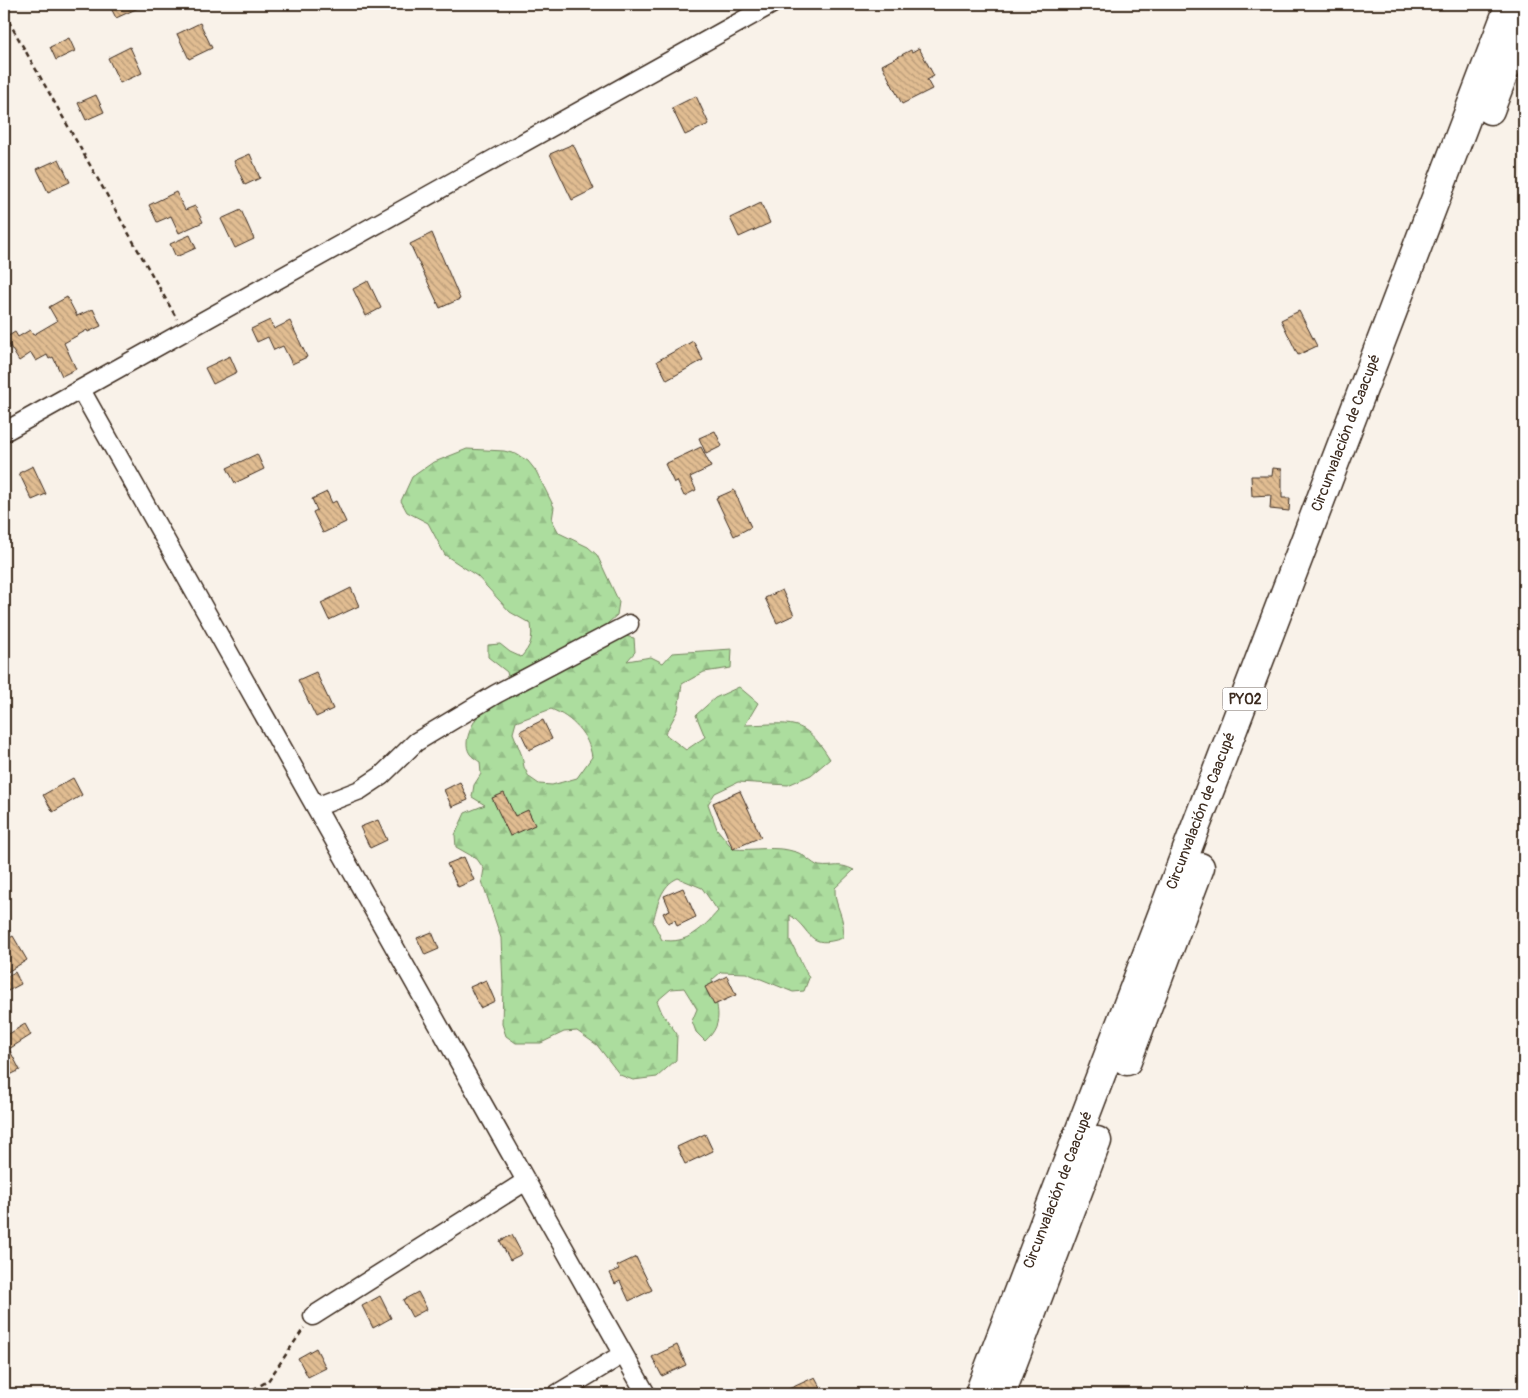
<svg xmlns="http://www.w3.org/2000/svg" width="1528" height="1398" font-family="Pangolin,sans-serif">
<defs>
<pattern id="forest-firs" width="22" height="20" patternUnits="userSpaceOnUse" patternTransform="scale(1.25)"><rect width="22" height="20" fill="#acdd9e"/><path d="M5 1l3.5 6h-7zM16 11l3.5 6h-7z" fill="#95be88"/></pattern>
<pattern id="building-back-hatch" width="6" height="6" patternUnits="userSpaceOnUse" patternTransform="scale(1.25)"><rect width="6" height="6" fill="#e1bd92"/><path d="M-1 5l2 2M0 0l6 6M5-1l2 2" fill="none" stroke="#b89a77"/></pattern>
</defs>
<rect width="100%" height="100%" fill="#f9f2e9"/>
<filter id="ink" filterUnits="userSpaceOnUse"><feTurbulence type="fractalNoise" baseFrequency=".02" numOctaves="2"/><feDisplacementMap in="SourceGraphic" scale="10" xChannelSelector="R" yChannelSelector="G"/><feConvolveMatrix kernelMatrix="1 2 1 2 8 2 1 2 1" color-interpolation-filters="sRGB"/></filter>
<g filter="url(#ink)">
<path fill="url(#forest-firs)" stroke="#74845e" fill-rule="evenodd" d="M467,449L504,451L516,454L528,461L536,471L554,507L552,520L559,533L588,547L597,555L619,602L617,615L608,623L601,634L574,659L598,654L596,641L621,635L634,638L635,652L627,661L651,657L663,663L672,653L732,649L731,668L704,672L682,684L678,710L665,734L686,750L705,737L696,715L715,698L739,687L758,703L745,725C792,724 803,716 830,759L811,775L788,785L738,782L715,793L708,804L717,829L733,849C753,851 775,845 796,852C804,854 812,864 819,866C835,868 838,862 854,870L835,888C834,908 846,915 843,938C807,950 813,931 790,915V940L809,978L804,991L793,992L746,973L721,972L712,980C715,1004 727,1022 705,1041L696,1032L692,1021L697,1009L684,988L671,989L657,1001L662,1013L677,1034L676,1060L657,1077L633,1080L620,1075L597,1045L577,1031L564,1032L541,1043H516L506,1036L502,1024L503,986L501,938L482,881L484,869L477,859L456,847L455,835L465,813L485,805L472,797L474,785L481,774L480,762C477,760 472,757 470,754C459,738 481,712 489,698L511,691L507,672L488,657V645L500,644L510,652L521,657C531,646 533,639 531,624L510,612L477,576L445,555L428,523L407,512L401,501L412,477L432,463ZM551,709C572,717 589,735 592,757L577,778L552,785L539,784L529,777L524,767L522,756L513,733L516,722ZM678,878L702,888L718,911C703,928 687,945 662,940L653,922C657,906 661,885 678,878Z"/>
<path fill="url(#building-back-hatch)" stroke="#3b2a1e" d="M109,4H147L116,18Z
M200,23L212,48L189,59L177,34Z
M69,38L75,51L56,60L50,47Z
M130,47L142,73L120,83L108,58Z
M919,48L934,76L927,80L932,89L902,104L882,65L911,50L912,52Z
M96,95L104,112L86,120L78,103Z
M696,96L709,124L685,135L672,108Z
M573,144L594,189L572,200L550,154Z
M250,154L260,178L245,185L234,161Z
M59,159L70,182L48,192L37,169Z
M176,192L185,210L195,206L203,222L179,233L171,216L157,222L149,205Z
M761,203L770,223L739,237L730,218Z
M241,210L254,239L235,248L221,219Z
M432,233L460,299L440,308L410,244Z
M190,235L196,248L176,257L170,244Z
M368,281L381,308L366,316L353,289Z
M67,297L77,316L93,309L101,326L88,332L87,330L64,343L76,369L62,376L53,357L49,359L47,355L36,361L31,353L19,361L5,338L15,332L18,337L30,330L33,335L57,321L49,307Z
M1299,311L1317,346L1298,355L1281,320Z
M270,320L274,329L290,321L307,357L292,364L283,346L274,350L268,337L257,342L251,329Z
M693,341L703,360L667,380L657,361Z
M230,356L237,372L213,384L205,368Z
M715,431L722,446L706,454L699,438Z
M701,447L711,467L690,477L696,490L684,496L677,481L674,483L665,464Z
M257,454L264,469L235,483L227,468Z
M33,466L46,494L32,500L19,473Z
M1273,468L1282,469V498H1290L1289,511L1270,509L1271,495L1252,496L1251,476H1272Z
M734,490L751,527L734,536L716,498Z
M327,492L332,503L336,501L346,522L323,533L313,512L317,510L312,499Z
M351,588L359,606L329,620L321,603Z
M782,590L794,615L777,623L765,598Z
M316,672L333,709L316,717L298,680Z
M543,720L552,739L529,750L520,731Z
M73,778L82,795L53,812L43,795Z
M460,782L468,800L452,807L444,790Z
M740,791L761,837L733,849L713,803Z
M504,793L515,816L528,810L535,825L510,836L492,798Z
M378,820L387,840L370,848L360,827Z
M464,857L474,880L458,887L447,864Z
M683,888L696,917L677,926L675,920L668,923L663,913L670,910L664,896Z
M432,932L439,949L425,955L417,938Z
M13,936L27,960L4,974V941Z
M15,972L21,984L4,993V978Z
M727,976L736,995L714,1005L705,987Z
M486,980L495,1001L480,1008L470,987Z
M25,1024L31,1035L9,1049L20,1070L8,1076L4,1068V1037Z
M705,1134L713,1151L685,1164L677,1147Z
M512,1235L522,1254L510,1260L500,1241Z
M636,1257L652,1290L629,1301L620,1281L615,1284L610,1273L619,1269L617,1266Z
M418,1292L427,1309L412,1317L403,1300Z
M380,1296L391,1318L373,1328L362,1306Z
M677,1345L686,1365L662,1376L652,1357Z
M316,1348L326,1368L308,1377L298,1358Z
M815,1377L824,1394H778Z"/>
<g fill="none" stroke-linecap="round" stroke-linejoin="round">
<g stroke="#3b2a1e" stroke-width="21">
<path id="minor" d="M81,390L646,1394
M4,432L772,4
M316,807L360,790L381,776L416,742L496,694L629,624
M313,1316L526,1181
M557,1394L623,1354"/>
</g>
<g stroke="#3b2a1e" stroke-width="31">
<path id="trunk" d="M1490,110L1524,20
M1127,1061L1200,867
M979,1394L1510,4
M1001,1394L1097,1141"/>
</g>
<path stroke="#3b2a1e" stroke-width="2.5" stroke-dasharray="5 4" stroke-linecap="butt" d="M4,13L177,319
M245,1394L268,1381L304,1328"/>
<use href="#minor" stroke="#fff" stroke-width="18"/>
<use href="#trunk" stroke="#fff" stroke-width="28"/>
</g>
</g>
<g text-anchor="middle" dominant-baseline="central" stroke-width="5" stroke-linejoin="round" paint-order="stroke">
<rect fill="#fff" stroke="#766a62" stroke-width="1" x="1222.5" y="687.5" width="45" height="23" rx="4"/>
<g font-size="14" font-weight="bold" fill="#3b2a1e">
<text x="1245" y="699">PY02</text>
</g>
<g font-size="15" fill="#3b2a1e" stroke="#fff">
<text transform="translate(1346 433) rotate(-69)">Circunvalación de Caacupé</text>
<text transform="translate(1201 811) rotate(-69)">Circunvalación de Caacupé</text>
<text transform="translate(1058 1190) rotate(-69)">Circunvalación de Caacupé</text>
</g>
</g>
<rect width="1528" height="1398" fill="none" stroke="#fff" stroke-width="20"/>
<rect x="10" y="10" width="1508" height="1378" fill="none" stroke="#3b2a1e" stroke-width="2" filter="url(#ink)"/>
</svg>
